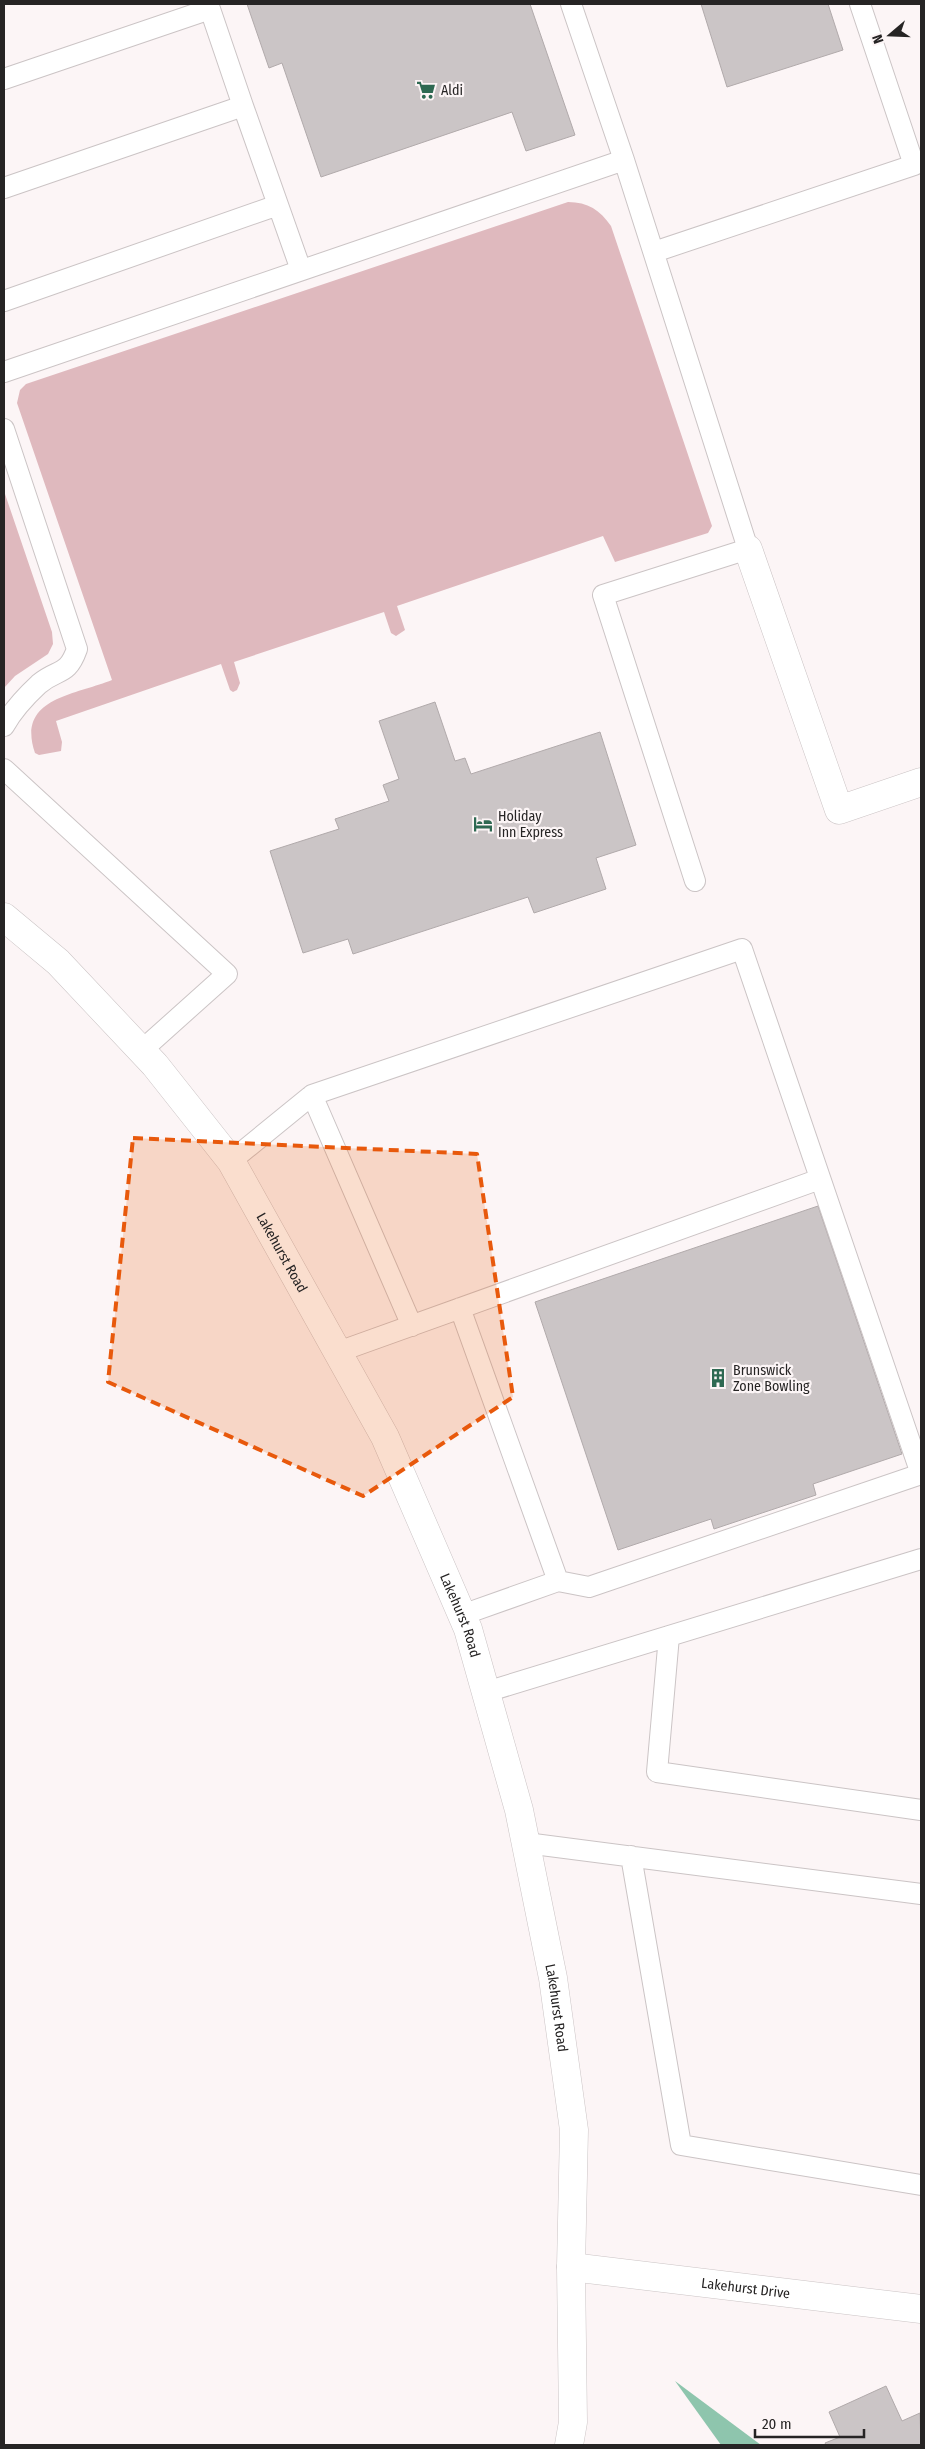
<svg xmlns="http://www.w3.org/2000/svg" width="925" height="2449" font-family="'Fira Sans Condensed',sans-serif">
<rect width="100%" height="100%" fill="#fcf5f6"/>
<path fill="#dfb9be" d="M568,202C588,202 600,210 611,226L712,526L708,533L615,562L603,536L397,606L405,630L396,636L391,633L384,612L234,662L240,683L237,690L233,692L230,690L221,664L56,721L62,742L61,751L39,755L35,753C16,698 75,695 112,680L17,403L20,390L26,384Z
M4,491L52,632L53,644L48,654L15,676L4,688Z"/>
<path fill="#8ec5ad" d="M675,2381L761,2445H721Z"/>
<path fill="#cbc5c6" stroke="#b1aaab" d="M247,4H530L575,135L526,151L512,112L321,177L282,63L269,68Z
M701,4H828L843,50L727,87Z
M435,702L455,761L465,758L471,774L600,732L636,845L596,858L606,889L534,913L528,897L353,954L348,939L303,953L270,851L339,829L335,819L389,801L383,785L399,779L379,721Z
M818,1206L902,1454L813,1484L816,1495L714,1529L711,1519L618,1550L535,1302Z
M886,2386L902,2421L920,2413L921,2445H826L825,2443L840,2437L829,2412Z"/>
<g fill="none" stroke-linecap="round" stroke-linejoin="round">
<g stroke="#cbc4c5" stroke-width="22">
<path id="lane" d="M4,79L210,9L243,106
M624,160L748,549L603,595L695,881
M4,188L243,106L301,270
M654,252L914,165L860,4
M4,301L278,205
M4,372L624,160L571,4
M4,429L77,649C67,677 58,668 39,684C25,697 13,710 4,726
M4,769L227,974L141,1051
M312,1095L412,1326
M231,1161L312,1095L742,949L921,1474L589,1587L558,1581L462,1615
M460,1308L558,1581
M338,1352L820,1179
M669,1636L657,1772L921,1810
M486,1692L921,1559
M526,1843L921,1894
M631,1856L681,2145L921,2185"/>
</g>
<g stroke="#cbc4c5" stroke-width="29">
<g id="street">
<path d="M748,549L839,810L921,782"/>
<path id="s1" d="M571,2267L921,2309"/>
</g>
</g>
<g stroke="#cbc4c5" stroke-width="29">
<g id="secondary">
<path id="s2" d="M4,917L58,962L155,1065L231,1161L385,1437L468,1629L519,1810L553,1978L574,2130L571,2267L573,2422L569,2445"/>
</g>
</g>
<use href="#lane" stroke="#fff" stroke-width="20"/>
<use href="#street" stroke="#fff" stroke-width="28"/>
<use href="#secondary" stroke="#fff" stroke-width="28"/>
</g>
<path fill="#e8590c" fill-opacity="0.2" stroke="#e8590c" stroke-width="4" stroke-dasharray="10 6" stroke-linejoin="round" d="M133,1138L477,1154L513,1397L363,1496L108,1382Z"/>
<defs>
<g id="supermarket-bare" transform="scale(1.5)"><path d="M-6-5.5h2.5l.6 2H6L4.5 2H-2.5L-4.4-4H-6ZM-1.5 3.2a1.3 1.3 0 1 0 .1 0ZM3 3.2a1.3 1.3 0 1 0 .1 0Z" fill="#2e6952" stroke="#fcf5f6" stroke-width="2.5" paint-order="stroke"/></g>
<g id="hotel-bare" transform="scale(1.5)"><path d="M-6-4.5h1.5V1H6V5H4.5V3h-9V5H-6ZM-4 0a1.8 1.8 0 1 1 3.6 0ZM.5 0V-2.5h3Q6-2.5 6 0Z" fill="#2e6952" stroke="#fcf5f6" stroke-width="2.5" paint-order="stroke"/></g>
<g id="building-bare" transform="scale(1.5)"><path d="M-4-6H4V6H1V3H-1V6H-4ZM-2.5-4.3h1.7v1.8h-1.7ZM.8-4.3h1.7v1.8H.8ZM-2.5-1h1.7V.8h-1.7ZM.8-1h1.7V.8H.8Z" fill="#2e6952" stroke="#fcf5f6" stroke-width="2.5" paint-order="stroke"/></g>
</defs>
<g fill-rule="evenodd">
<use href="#supermarket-bare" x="426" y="90"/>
<use href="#hotel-bare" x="483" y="824"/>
<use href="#building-bare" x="718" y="1378"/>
</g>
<g text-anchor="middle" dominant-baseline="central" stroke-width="4.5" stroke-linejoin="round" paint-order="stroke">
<g font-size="14" fill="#262424" stroke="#fcf5f6" text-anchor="start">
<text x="441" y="90">Aldi</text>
<text x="498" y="816">Holiday<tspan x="498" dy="16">Inn Express</tspan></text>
<text x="733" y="1370">Brunswick<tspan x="733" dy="16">Zone Bowling</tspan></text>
</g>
<g font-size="14" fill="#262424" stroke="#fcf5f6">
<text stroke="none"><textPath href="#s2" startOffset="439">Lakehurst Road</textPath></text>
<text stroke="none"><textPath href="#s2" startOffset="844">Lakehurst Road</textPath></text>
<text stroke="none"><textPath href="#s2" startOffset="1249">Lakehurst Road</textPath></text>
<text stroke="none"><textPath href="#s1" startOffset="176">Lakehurst Drive</textPath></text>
</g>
</g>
<rect width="925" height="2449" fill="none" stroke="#262424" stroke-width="10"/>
<g transform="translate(890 35) rotate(251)" stroke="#fcf5f6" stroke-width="4" paint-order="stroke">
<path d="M0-4L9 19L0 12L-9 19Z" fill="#262424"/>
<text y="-8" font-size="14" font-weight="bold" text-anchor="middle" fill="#262424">N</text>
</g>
<path d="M755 2429v8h109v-8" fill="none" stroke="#262424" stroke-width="2.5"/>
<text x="762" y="2429" font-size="15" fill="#262424" stroke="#fcf5f6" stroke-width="4" paint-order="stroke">20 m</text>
</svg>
